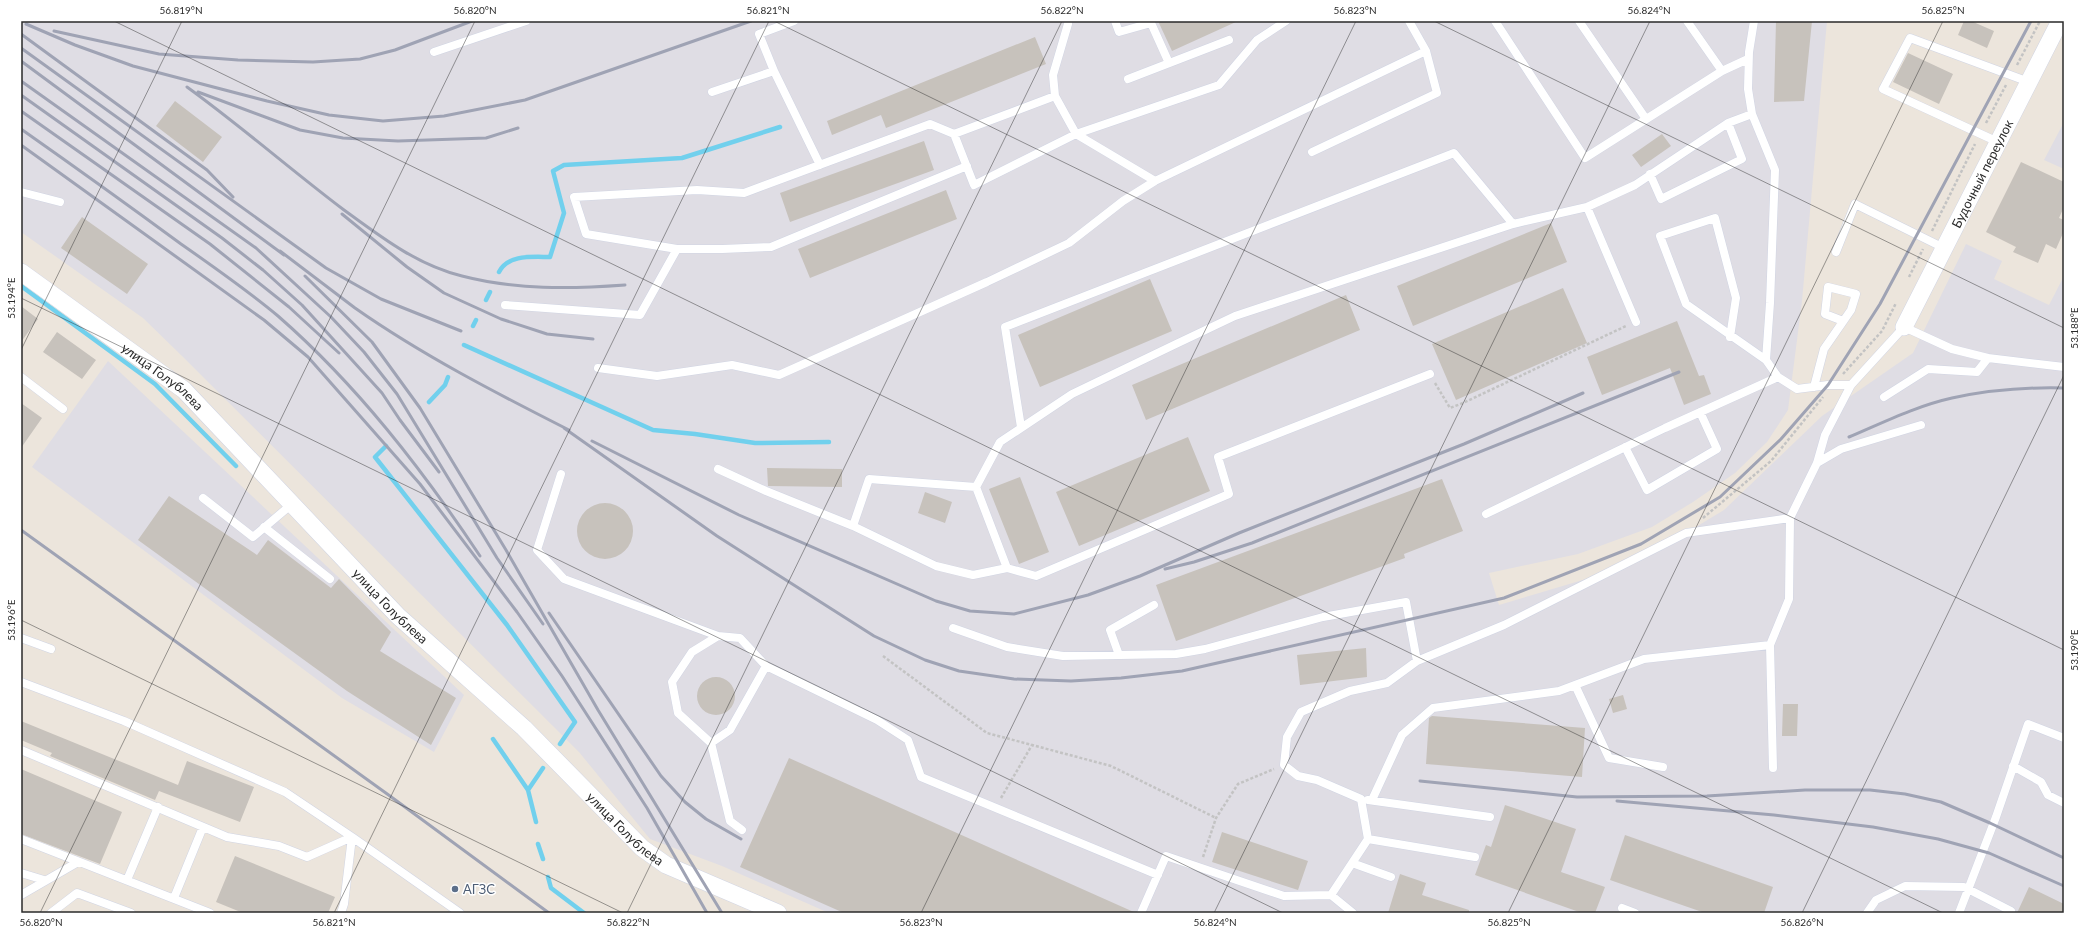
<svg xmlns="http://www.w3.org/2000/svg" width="2085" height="934" font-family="Lato,sans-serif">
<rect width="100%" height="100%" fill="#ece5dc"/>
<path fill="#dfdde4" d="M21,21H1827L1802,301L1788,410L1767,442L1735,473L1693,502L1652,527L1578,554L1489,573L1499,605L1633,565L1724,510L1822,416L1913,353L1966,244L2002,261L1994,279L2049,305L2064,276V913H829L722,866L650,839L579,752L181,355L143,318L21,232Z
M2064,122V169L2044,160Z
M108,361L464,695L434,752L342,698L32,467Z"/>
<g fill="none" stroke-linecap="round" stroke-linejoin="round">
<path stroke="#71d0ed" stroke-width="4.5" d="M499,272C508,254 533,257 550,257L564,213L553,171L564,165L682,158L780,127
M21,286L155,384L236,466
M486,300L490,292
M473,326L476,320
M464,345L653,430L695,434L755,443L829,442
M429,402L445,385L448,377
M386,446L375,457L507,625L575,722L560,744
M493,739L528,790L536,822
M528,790L543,768
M538,844L543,859
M548,877L551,888L584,913"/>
</g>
<path fill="#c7c2bc" d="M1158,21H1238L1172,51Z
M1776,21H1812L1804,101L1774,102Z
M1964,21H1971L1994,31L1987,48L1958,35Z
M1035,37L1046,64L886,128L881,115L832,135L827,121Z
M1908,53L1953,74L1939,104L1893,82Z
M175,101L222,137L203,162L156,126Z
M1662,134L1671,146L1641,167L1632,155Z
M924,141L934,170L790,222L780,193Z
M2021,162L2064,182V207L2059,218L2064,220V231L2056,249L2046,244L2038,263L2013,252L2016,247L1986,232Z
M946,190L957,219L810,278L798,249Z
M82,217L148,264L127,294L61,248Z
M1551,223L1567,262L1413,326L1397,286Z
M1150,279L1172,331L1040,387L1018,335Z
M1563,288L1587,343L1456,400L1432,344Z
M1346,295L1360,330L1146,420L1132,385Z
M21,306L38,319L21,342Z
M1677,321L1699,376L1704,375L1711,394L1684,405L1670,368L1602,395L1587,357Z
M57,332L96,360L82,379L43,352Z
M21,403L42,418L21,448Z
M1188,437L1210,491L1079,546L1056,492Z
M767,468L842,469V487L768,486Z
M1020,477L1049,552L1019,564L989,489Z
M1442,479L1463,531L1404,554L1405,558L1176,641L1156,585Z
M925,492L952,502L945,523L918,513Z
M169,496L257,555L268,540L331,588L339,579L391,632L380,651L456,698L431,745L347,691L138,540Z
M577 531a28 28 0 1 1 56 0a28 28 0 1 1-56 0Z
M1366,648L1367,677L1300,685L1297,655Z
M697 696a19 19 0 1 1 38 0a19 19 0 1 1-38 0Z
M1623,695L1627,709L1613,713L1609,699Z
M1783,704H1798L1797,736H1782Z
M1432,716L1585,728L1582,777L1426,764L1429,718Z
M21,721L178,785L187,761L254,787L240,822L159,791L155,800L50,756L52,753L21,740Z
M789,758L1136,913H844L740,867Z
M21,769L122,812L100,864L21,834Z
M1505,805L1576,829L1561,872L1605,887L1595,913H1582L1475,875L1486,845L1491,847Z
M1222,832L1308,861L1298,890L1212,862Z
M1625,835L1773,887L1764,913H1705L1610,880Z
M235,856L335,897L328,913H243L216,902Z
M1400,874L1426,883L1422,895L1469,910V913H1388Z
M2029,887L2064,904V913H2017Z"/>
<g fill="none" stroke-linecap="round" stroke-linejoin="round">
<g stroke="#d1d5e3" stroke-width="9">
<path id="service" d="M794,21L759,34L774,71L820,165
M1115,21L1119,32L1151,23L1169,63
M1495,21L1585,158L1722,71
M1579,21L1646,119
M1687,21L1722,71L1748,59
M1754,21L1749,52L1748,89L1752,114L1775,170L1770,303L1766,360L1778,377L1797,389L1828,385H1851
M1068,24L1053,75L1055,96L1076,134L1219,85L1257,40L1286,21
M434,52L526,21
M1128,79L1229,40
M712,92L774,71
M1055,96L954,134L974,185L1076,134L1155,181L1426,51
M1998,142L1883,89L1910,38L2029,82
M1312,152L1437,93L1426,51L1409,21
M1650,174L1661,199L1742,159L1728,123
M21,192L60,202
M1587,207L1636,322
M677,249H722L771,247L967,166
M1836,252L1855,204L1944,248
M505,305L640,315L677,249L586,234L574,197L697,190L744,193L930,124L954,134
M1730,337L1736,298L1715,218L1660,236L1686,304L1766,360
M598,368L657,376L732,365L779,375L987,282L1069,243L1123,201L1155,181
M21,377L63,409
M1814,387L1824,349L1851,310L1856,294L1828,287L1825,314L1843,321
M1884,397L1928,369L1977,372L1988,358
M1021,427L1005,327L1454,153L1513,224
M1625,447L1647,490L1717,449L1700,412
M1817,463L1841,449L1921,425
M718,469L766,491L853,526L936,566L973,575L1007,568L976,487
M561,474L537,550L564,579L718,636
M203,498L253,537L292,504
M1486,514L1665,428L1778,377
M853,526L869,479L976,487L1000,442L1072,394L1176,344L1235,316L1513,224L1587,207L1635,185L1728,123L1752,114
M264,527L330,579
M1007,568L1036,576L1229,494L1218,457L1430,374
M953,628L1007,647L1063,656L1176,654L1205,649L1323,617L1406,602L1417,661L1387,683L1350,691L1301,712L1287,737L1284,765L1298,776L1317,780L1361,799L1368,839L1331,895L1284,896L1166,856L1141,913
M21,638L51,649
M1770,645L1773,768
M1119,655L1110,630L1154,605
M1417,661L1504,625L1686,533L1790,518
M766,666L730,730L711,743L678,713L672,682L692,652L718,636L740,638L766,666L877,720L908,740L921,777L1158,875
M21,682L124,721L285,792L352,837L344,904L341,913
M1575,685L1609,758L1663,767
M711,743L730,821L742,830
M21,750L227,837L279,846L307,857L352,837L460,913
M2013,766L2041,782L2048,795L2064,803
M1368,800L1490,817
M1372,800L1402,735L1433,708L1559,691L1644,659L1770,645L1789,599L1790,518L1817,463L1825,435L1851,385L1904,327L1952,349L1988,358L2064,367
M21,839L210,913
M1368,839L1475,857
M1352,863L1391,877
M21,873L44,880
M127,880L158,807
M21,895L78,862
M1331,895L1353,913
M174,898L203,827
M1622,908L1635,913
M51,913L77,893L131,913
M1867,913L1876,900L1905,886L1964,887L2011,911
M1959,913L1996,817L2028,724L2064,738"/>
</g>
<g stroke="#d1d5e3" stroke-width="18">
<g id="minor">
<path id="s1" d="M21,272L184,390L398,616L524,728L642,848L666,865L778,913"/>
<path id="s2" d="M1904,327L2060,21"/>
</g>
</g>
<path stroke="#c3c3c3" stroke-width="2.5" stroke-dasharray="3 2" stroke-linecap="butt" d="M2017,65L2040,21
M1986,123L2006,85
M1932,231L1975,144
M1909,277L1923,249
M1843,374L1882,331L1896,303
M1435,383L1450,408L1463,403L1626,326
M1703,518L1771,461L1823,397
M883,656L987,733L1111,766L1216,818
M1001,798L1032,745
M1203,857L1216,818L1238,784L1274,769"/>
<use href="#service" stroke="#fff" stroke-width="8"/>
<use href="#minor" stroke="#fff" stroke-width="17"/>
<path stroke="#9fa3b4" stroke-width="3" d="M26,24L75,45L133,66L267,101L329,115L383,121L444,116L525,100L751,21
M54,31L159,54L238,60L313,62L360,59L395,50L472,21
M21,34L207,170L233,197
M21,48L326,268L381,299L461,331
M21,61L284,255
M21,81L256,248L331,317L364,352L397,394L497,558L543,624
M187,87C241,126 291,170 344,210C381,237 417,265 462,276C516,290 570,289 625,285
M198,92L300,130L343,138L398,141L486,138L518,128
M21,95L222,238L263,270L302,305L382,393L400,420L439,472
M21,111L210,244L289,307L339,353
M21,129C75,167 128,205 181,244C214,267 247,290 278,316C357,385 422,469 480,556
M21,145L264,320L308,357L420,484L517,612L562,676L647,808L707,913
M342,214L407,267L444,293L501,319L547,334L593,339
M280,251C305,270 330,289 355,308C422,355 496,393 569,430
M305,276L372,342L420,408L506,550L598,710L722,913
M564,428L717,536L874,636L925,660L959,671L1014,679L1071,681L1121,678L1182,671L1504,598L1641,544L1720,497L1781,439L1828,385L1880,304L2031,21
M1849,437C1882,423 1916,406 1952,398C1989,390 2026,387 2064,388
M592,441L739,515L936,601L970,611L1014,614L1088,595L1140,576L1239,533L1464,444L1583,393
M21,530L390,796L549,913
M1165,569L1194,562L1252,543L1679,372
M549,613L661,776L685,802L706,819L741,839
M1420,781L1577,797L1707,796L1805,790H1870L1905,794L1941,802L1990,823L2064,858
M1617,801L1774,815L1873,827L1938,839L1989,853L2064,886"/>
</g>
<path fill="none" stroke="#2a2a2a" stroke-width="1" stroke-opacity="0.45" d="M114,21L1943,913M774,21L2064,650M1434,21L2064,328M21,298L1283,913M21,350L182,21M21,620L623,913M40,913L475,21M334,913L769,21M627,913L1062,21M921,913L1356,21M1214,913L1650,21M1508,913L1943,21M1802,913L2064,375"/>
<circle fill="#5c6f8a" stroke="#fff" stroke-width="1.5" cx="455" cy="889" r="4"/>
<g text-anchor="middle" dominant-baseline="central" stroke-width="3" stroke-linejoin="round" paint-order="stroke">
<g font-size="13" fill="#2a2a2a" stroke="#fff">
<text stroke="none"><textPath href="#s2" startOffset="172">Будочный переулок</textPath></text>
<text stroke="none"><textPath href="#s1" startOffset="176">улица Голублева</textPath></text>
<text stroke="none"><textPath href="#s1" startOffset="500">улица Голублева</textPath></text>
<text stroke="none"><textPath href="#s1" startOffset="824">улица Голублева</textPath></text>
</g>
<g font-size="13" fill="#4e5e75" stroke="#fff" text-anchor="start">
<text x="463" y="889">АГЗС</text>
</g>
</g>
<rect width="2085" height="934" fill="none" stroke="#ffffff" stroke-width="44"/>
<rect x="22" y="22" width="2041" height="890" fill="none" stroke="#2a2a2a" stroke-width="1.5"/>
<g font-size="10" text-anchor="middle" fill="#2a2a2a">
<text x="181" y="14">56.819°N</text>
<text x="475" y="14">56.820°N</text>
<text x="768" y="14">56.821°N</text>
<text x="1062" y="14">56.822°N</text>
<text x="1355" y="14">56.823°N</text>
<text x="1649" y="14">56.824°N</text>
<text x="1943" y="14">56.825°N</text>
<text transform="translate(11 298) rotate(-90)" y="4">53.194°E</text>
<text transform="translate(2074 328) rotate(-90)" y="4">53.188°E</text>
<text transform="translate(11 620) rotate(-90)" y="4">53.196°E</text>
<text transform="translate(2074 650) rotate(-90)" y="4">53.190°E</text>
<text x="41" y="926">56.820°N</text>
<text x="334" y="926">56.821°N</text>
<text x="628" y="926">56.822°N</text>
<text x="921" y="926">56.823°N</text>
<text x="1215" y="926">56.824°N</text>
<text x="1509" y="926">56.825°N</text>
<text x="1802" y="926">56.826°N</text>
</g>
</svg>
